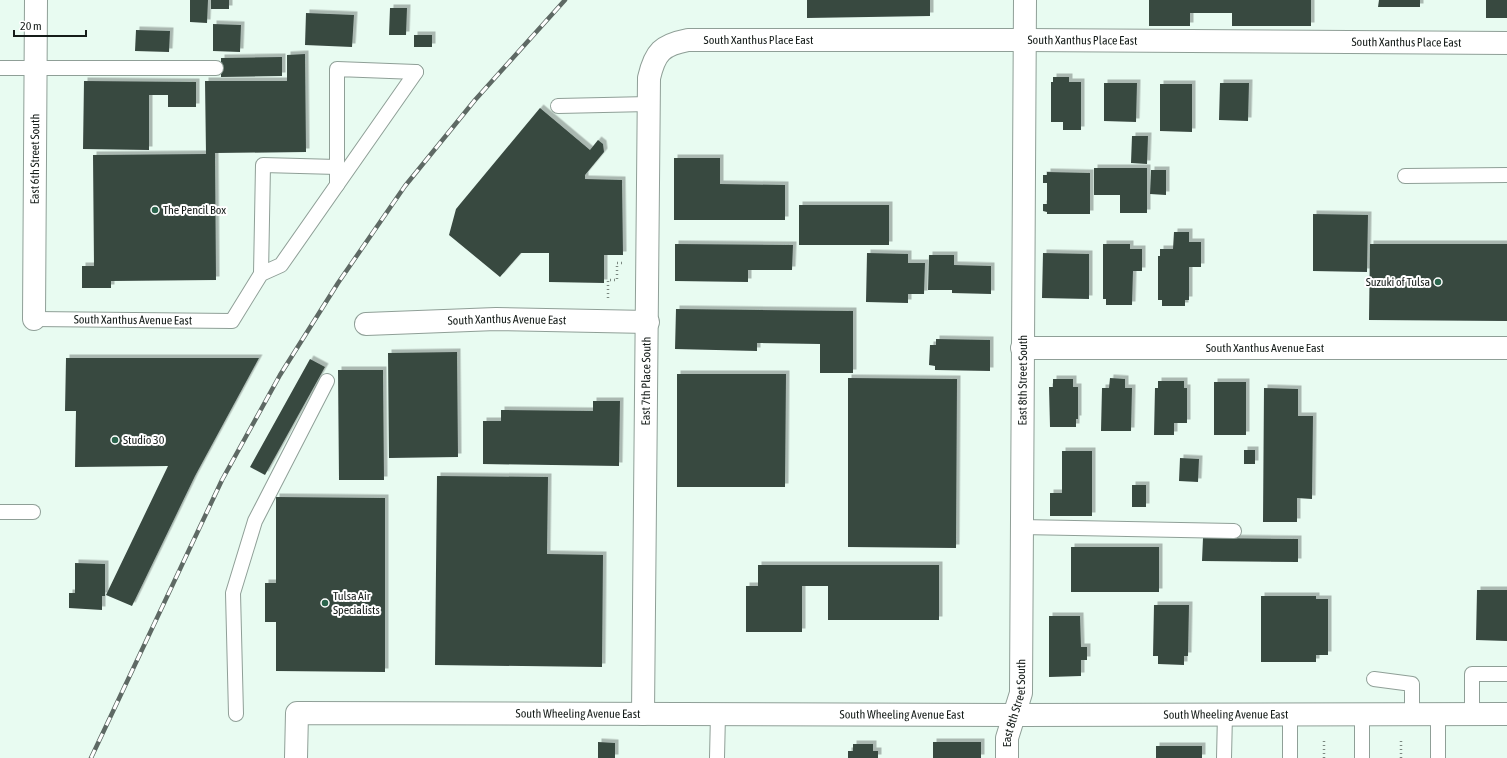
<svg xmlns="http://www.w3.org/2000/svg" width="1507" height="758" font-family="'Asap Condensed',sans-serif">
<defs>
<filter id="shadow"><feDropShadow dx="3.5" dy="-3.5" stdDeviation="0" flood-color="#0004"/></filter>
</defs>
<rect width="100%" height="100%" fill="#e8fbf1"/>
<path fill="#394841" filter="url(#shadow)" d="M190,0H208L207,23L190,22Z
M211,0H229V9H211Z
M807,0H930V16L807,18Z
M1149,0H1311V26H1232V13H1190V26H1149Z
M1379,0H1420V7H1378Z
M1486,0H1507V18H1486Z
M390,8H407L406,35H389Z
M306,13L354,15L352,47L305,45Z
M213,24L241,25L240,52L213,51Z
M136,30L170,31L169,52L135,51Z
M414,35H432V47H414Z
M305,54L306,152L215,153L216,280L111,281V288H82V266H94L93,155L206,154L205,81H287V55Z
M282,57V76L221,77V58Z
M1053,77H1069V82H1081V130H1063V122H1051V82H1053Z
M84,81L196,82V107H168V95H149V150L83,149Z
M1104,83H1137L1136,122L1104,121Z
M1220,83H1249L1248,121L1219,120Z
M1160,84H1192V132L1160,131Z
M540,108L590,150L598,140L603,144L604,152L585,175V179L622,180L623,255H604V283L549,282V253H521L500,277L449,235L456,209Z
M1132,136H1148L1147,164L1131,163Z
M674,158H720V184L785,185V220H674Z
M1094,168H1147V213H1120V195H1094Z
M1151,170H1166V195L1150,194Z
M1047,172L1090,173V214H1047V212L1043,211V204H1047V183H1043V175H1047Z
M799,205H889V245H799Z
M1313,214L1368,215L1367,272L1313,271Z
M1174,232H1189V242H1201V267H1189V300H1185V306H1162V300H1158V256H1160V249H1173Z
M675,244L793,245L792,270H748V282L675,281Z
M1103,244H1130V249H1142V271H1133L1132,305H1106V299H1103Z
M1370,244H1507V321L1369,320Z
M867,253L908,254V263H925L924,294H908V303L866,302Z
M1043,253L1089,254V299L1042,298Z
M929,255H954V265L991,266V294L952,293V290H928Z
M676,309L853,311V373H820V344L757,343V351L675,349Z
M936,339L990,340V371L935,370V366L929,365L930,345H936Z
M457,352L458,457L389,458L388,353Z
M66,358H259L195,476L132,606L106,595L168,466L75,467L76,411H65Z
M310,359L325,367L265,475L250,467Z
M338,370H383L384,480H339Z
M677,374H786L785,487H677Z
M848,378L957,379L956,548L848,547Z
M1110,378L1125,379V388H1132L1131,431H1101L1102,388H1109Z
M1053,379H1073V387H1078V419H1076V427H1050L1049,387H1053Z
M1158,381H1184V388H1187V423H1174V435H1154L1155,388H1158Z
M1214,382H1246V435H1214Z
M1264,388L1298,389V416H1313L1312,499L1297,498V522H1263Z
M593,401H620L619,466L483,464V421H501V410L593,411Z
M1244,450H1255V464H1244Z
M1062,451H1092V516H1050V493H1062Z
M1180,458L1199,459L1198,482L1179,481Z
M437,476L548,477L547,554L603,555L602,667L435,665Z
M1132,485H1146V507H1132Z
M276,497L385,498V672L276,671V622H265V583H276Z
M1203,538L1298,539V562L1202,561Z
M1071,547H1159V592H1071Z
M75,563L105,564V596H102V610L69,608V593H75Z
M758,565H939V620H828V586H802V632H746V586H758Z
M1477,590H1507V641L1476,640Z
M1261,596H1316V599H1328V655H1316V662H1261Z
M1154,605H1189L1188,656H1184V665L1158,664V656H1153Z
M1049,616H1080L1081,647H1087V660H1081V676L1049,677Z
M598,742L615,743V758H598Z
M933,742H981V758H933Z
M853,744H873V751H878V758H848V751H853Z
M1156,746H1202V758H1156Z"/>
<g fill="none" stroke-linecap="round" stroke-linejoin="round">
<g stroke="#8f9f97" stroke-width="16">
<g id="service">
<path d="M0,68H216"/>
<path d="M558,106L649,104"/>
<path d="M1405,176L1507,175"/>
<path d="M337,185V69L416,72"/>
<path d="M261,274L263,165L337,167"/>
<path id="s1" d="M34,319L232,321L261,274L281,265L416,72"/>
<path d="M0,512H33"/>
<path d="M1021,527L1234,531"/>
<path d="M1374,679L1412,684V714"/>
<path d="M236,714L233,593L255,521L327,381"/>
<path d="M1472,714V674H1507"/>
<path d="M717,758L718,714"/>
<path d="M1224,758L1225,714"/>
<path d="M1290,758V715"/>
<path d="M1362,758V714"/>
<path d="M1438,758V714"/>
</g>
</g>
<g stroke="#8f9f97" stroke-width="24">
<g id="minor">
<path id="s2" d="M366,324L496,319L648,322"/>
<path id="s3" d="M1022,348H1507"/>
<path id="s4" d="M643,714L649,78C655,52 662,45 688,40H1025L1507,43"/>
<path id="s5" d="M296,758L297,713L1014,715L1507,714"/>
<path id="s6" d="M1007,758V738L1021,693L1025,0"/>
</g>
</g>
<g stroke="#8f9f97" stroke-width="24">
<g id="tertiary">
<path id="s7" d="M34,319L36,0"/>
</g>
</g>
<path stroke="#7b8881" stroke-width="2.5" stroke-dasharray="1 3" stroke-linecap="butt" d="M608,298V280H617V263H624
M1324,758V739
M1401,758V739"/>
<use href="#service" stroke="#fff" stroke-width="14"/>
<use href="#minor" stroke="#fff" stroke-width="22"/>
<use href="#tertiary" stroke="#fff" stroke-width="22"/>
<g stroke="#5e6964" stroke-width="4.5">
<path id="rail" d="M91,758L222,480L280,375L338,283L405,186L475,100L565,0"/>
</g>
<use href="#rail" stroke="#fff" stroke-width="3" stroke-dasharray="9" stroke-linecap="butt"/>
</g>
<g fill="#2b644c" stroke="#fff" stroke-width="1.5">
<circle cx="155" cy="210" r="4"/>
<circle cx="1438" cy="282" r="4"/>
<circle cx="115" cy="440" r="4"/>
<circle cx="325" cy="603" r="4"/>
</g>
<g text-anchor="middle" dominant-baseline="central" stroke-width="4" stroke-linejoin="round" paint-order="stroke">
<g font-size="12" fill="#151c19" stroke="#fff">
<text stroke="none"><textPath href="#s4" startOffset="766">South Xanthus Place East</textPath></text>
<text stroke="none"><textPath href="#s4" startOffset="1090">South Xanthus Place East</textPath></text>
<text stroke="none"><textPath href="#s4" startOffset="1414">South Xanthus Place East</textPath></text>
<text stroke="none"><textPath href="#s7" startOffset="160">East 6th Street South</textPath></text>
<text stroke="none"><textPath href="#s1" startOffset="99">South Xanthus Avenue East</textPath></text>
<text stroke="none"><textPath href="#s2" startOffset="141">South Xanthus Avenue East</textPath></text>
<text stroke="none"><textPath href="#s3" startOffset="243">South Xanthus Avenue East</textPath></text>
<text stroke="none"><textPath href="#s6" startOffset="380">East 8th Street South</textPath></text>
<text stroke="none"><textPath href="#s4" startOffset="333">East 7th Place South</textPath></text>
<text stroke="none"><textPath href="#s6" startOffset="56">East 8th Street South</textPath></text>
<text stroke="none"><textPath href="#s5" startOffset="326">South Wheeling Avenue East</textPath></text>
<text stroke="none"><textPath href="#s5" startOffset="650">South Wheeling Avenue East</textPath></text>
<text stroke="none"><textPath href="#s5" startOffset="974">South Wheeling Avenue East</textPath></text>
</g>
<g font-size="12" fill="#151c19" stroke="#fff" text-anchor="start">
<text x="163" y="210">The Pencil Box</text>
<text x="1430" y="282" text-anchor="end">Suzuki of Tulsa</text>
<text x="123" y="440">Studio 30</text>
<text x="333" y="596">Tulsa Air<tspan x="333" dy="14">Specialists</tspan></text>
</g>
</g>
<path d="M14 30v6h72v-6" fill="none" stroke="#151c19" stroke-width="2"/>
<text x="20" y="30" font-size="12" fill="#151c19" stroke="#ffffff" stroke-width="3" paint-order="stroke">20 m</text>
</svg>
